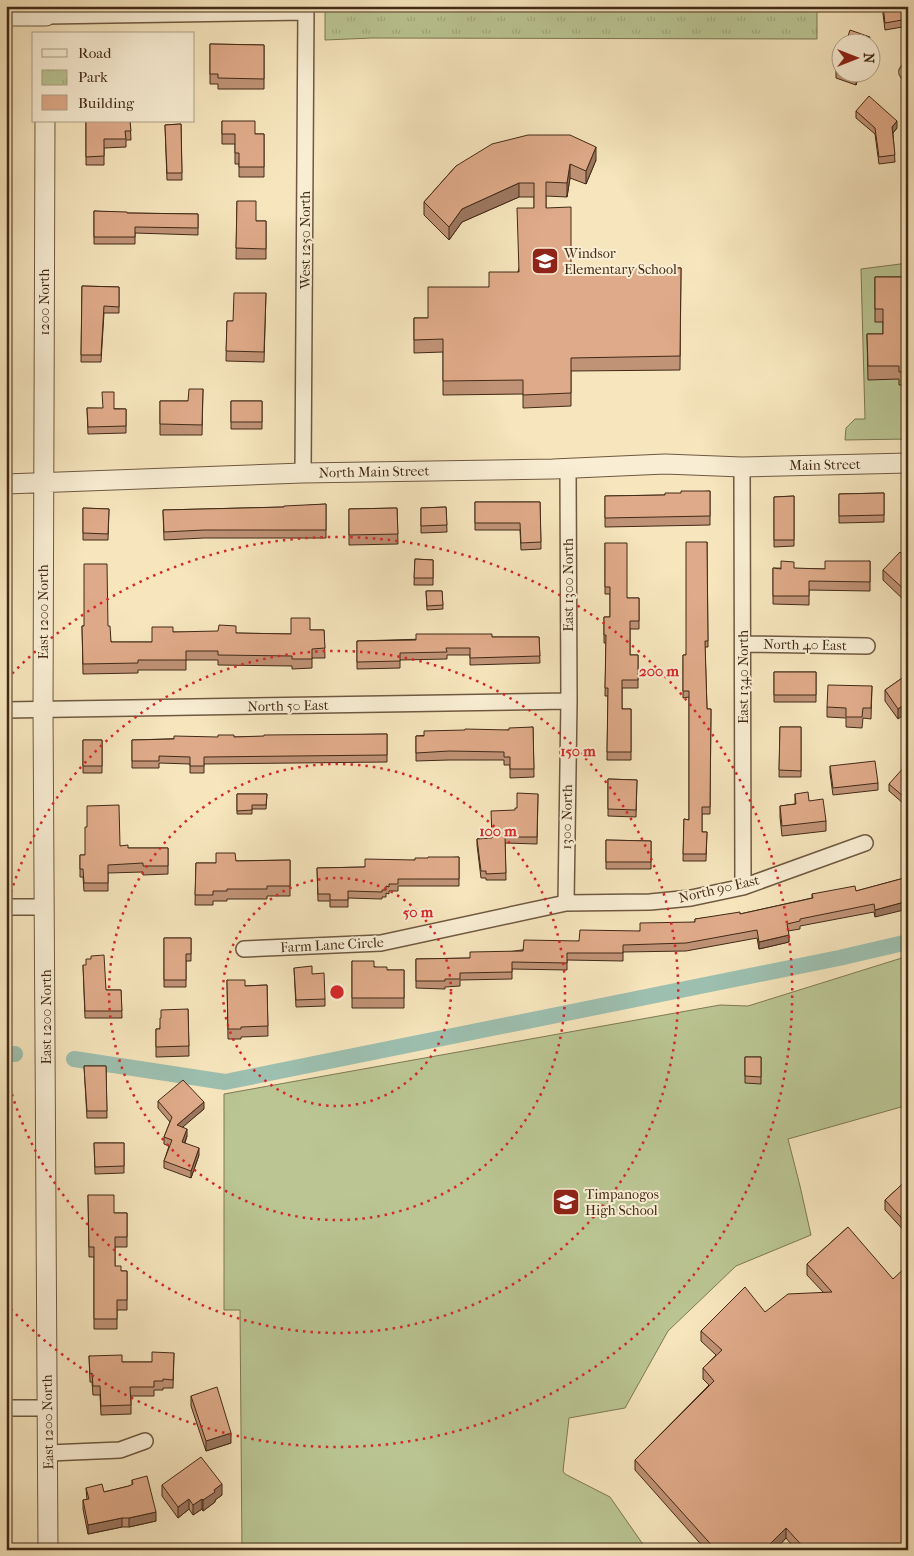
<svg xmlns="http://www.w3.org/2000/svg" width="914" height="1556" font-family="'IM FELL French Canon',serif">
<defs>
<pattern id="park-tufts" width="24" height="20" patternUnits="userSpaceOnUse" patternTransform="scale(1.25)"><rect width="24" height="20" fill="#bac593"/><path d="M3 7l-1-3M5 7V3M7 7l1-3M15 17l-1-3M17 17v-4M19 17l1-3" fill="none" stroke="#a1a97e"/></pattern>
</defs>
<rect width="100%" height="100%" fill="#f6e5bd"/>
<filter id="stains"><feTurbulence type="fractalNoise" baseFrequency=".004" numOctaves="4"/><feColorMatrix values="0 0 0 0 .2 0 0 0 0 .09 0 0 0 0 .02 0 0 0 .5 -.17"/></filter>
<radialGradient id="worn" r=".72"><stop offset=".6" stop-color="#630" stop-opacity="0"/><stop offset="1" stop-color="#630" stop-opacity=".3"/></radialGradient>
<path fill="#bac593" stroke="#7e7854" d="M908,263V439L845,440L846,428L855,419H865L861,269Z
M905,957L908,965V1105L788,1139L800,1186L811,1235L736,1266L668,1331L625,1408L569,1418L563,1471L565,1474L610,1497L647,1550H242L240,1310H224V1094L720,1005L748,1006Z"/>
<path fill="url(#park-tufts)" stroke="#7e7854" d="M325,6H817V39L372,38L325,40Z"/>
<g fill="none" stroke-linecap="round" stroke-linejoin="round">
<path stroke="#9dbfaf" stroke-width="16" d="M6,1054H15
M74,1059L225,1082L839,958L908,942"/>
<g stroke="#6f5940" stroke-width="18">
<path id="minor" d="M46,16L306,12
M907,72H908
M742,467L743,887
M303,473L306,6
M743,644L867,646
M6,710L569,701
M566,903L569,701L568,469
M6,907H45
M244,949L381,943L566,903L650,902L691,898L743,887L865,843
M6,1408H47
M49,1453L120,1450L145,1441"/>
</g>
<g stroke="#6f5940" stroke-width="21">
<path id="tertiary" d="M6,16H46
M45,121L43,710L48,1550
M6,484L303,473L553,469L665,464L742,467L908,463"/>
</g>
<use href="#minor" stroke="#f9eed4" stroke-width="15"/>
<use href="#tertiary" stroke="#f9eed4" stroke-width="19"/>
</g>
<path fill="#c09276" stroke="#422a16" d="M882,6H908V26L885,30Z
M6,42H11V67H6Z
M210,44L264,45V89H218V84H210Z
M836,71L842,72H860L856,85L836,78Z
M6,98H9V127H6Z
M856,111L897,128L893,133L895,162L879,164L875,134L856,118Z
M86,121H130L131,140H126V147L104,148V165H86Z
M222,121L255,134H264V177H239V164H235V144H222Z
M181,124L182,180H167L165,125Z
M6,144H9L10,186H6Z
M596,160L586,184L570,178L567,197L546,196V208L571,268H681L680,370L571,371V406L523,408V394L443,395V352L414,353V318H428L518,272L534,208V197H519L462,222L449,240L424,215V202L456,166Z
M237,201L256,221H266V259H236Z
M94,211L127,213L198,214V235L135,233V244H94Z
M875,277H908V385H899V379L868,380L867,334H883V322H875Z
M82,286L119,287V313H104L101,362H81Z
M266,293L264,362L226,361L227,321H233Z
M6,356H9L8,412H6Z
M203,389L202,435H160V401H188Z
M231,401H262V429H231Z
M87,408L126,409V433L88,434Z
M710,491V525L605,527V496L665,495Z
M884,493V522L839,523V494Z
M794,496V546L774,547V497Z
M475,502H540L541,549L521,550L520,530H475Z
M326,504V538H204L164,540L163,510L284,507Z
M446,507L447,532L421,533V508Z
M83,508L109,509L108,540H83Z
M397,508L398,544L349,545V509Z
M707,542L708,647H705L707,709H711L710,814H702V832H707L706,861H683L684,819L689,820V697L683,698V655H686Z
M605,543L627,598H639V629H630V655H638V688H622V709H631V760H607L608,696H605L606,643H604V617H610V594H605Z
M415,559L433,560V585H414Z
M908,560V604L883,580V570Z
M870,561V591L809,590V605L773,604V568L825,569Z
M426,591H442L443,609L427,610Z
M82,626H108L111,642H152L173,632L291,634L310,630H324L325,658H312V668L292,669V666L218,665V660H186V670H138V673L83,674Z
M492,637H539L540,663L470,665V655H447V659L400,660V668L357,669V641Z
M774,672H816V702H774Z
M908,674L898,719L885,701V690Z
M872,686L871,719L863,718L862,728L846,727V718L827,717V707Z
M533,727L534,777L510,778V765H504V760H449L416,761V736L509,730Z
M780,727H801V777H779Z
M387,734V762L204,764V773H190V764L159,763V768H132V740L234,737Z
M83,740H102V773H83Z
M830,766L878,783V790L833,795L830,773Z
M908,768V803L906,802L904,804L889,791V784Z
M608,779L637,780L636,817L608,816Z
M237,794H267L266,809H252V814H237Z
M538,794L537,844L505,843L506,880H486V878H481L477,845V839L492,838L517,808Z
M795,794L809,801L826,821V831L782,836L780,817V806L795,804Z
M606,840L651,841V869H606Z
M120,846L128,848H168V874L143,875V872L108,873V891H84L83,877H80V855H85Z
M459,857V886H398V891H389V894L386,893V897H382V899L348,898V907H330V901H318L317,868L365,867L415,860Z
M290,860V896H267V899H227V901H213V905H195L196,863H216L236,861Z
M908,877L875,917L874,912L800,926V929L788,931L789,942L759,949L757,938L686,951L623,952V961L567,960V970L512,969V979L460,980V986L445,987V989L416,988V959L470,958L579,941L695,922V919L740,914L812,898V894L856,891Z
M164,938H191V961H186V987H164Z
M352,961L387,970H404V1008H352Z
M83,965L106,990H121L122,1018H85Z
M294,968L325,999V1006L296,1007Z
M227,980L245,986L267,985L268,1036L241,1037V1039H228Z
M188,1009L189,1056L156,1057V1029H160L161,1018Z
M745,1057H761V1084L745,1083Z
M84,1066H106L107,1118H87Z
M158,1101L204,1109L182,1127L187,1136L185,1143L199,1155L191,1178L164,1168V1161L169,1146L164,1144V1137L170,1122L158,1108Z
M6,1130H8V1176H6Z
M94,1143H124V1173L95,1174Z
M908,1179V1235L885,1210V1200Z
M88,1195L114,1213H127V1247H115V1266L121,1271H127V1310H117V1329H94V1257H89Z
M6,1197H10V1243H6Z
M848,1227L908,1550H796L786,1538L775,1550H706L635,1470V1460L709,1385L703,1379V1368L716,1355L701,1341V1331L765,1312L823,1292L807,1275V1264Z
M6,1264H10V1305H6Z
M174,1353L173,1388H163V1390H154V1396H131V1414L101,1415L100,1395H93L92,1382H90L89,1356L122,1362H152Z
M191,1396L231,1443L206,1451L191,1406Z
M132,1480L156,1521L129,1527H122L88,1534L83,1509V1500H87L86,1488L104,1492L129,1486L132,1485Z
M162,1485L222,1495L215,1500V1502L203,1511L202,1509L193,1515L189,1509L178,1518L162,1496Z"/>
<path fill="#9c7760" stroke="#422a16" d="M858,72H860L856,85V78Z
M897,121V128L892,134V127Z
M596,147V160L586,184V171Z
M570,164V178L567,197V183Z
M519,183V197L462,222L449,240V227L462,209Z
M908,702V712L898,719V709Z
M906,795V802L904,804V797Z
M908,901V909L875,917V910Z
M789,935V942L759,949V942Z
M204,1102V1109L177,1132V1125Z
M187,1129V1136L182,1149V1142Z
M199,1148V1155L191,1178V1171Z
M231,1433V1443L206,1451V1441Z
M222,1484V1495L215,1500V1502L203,1511V1500L214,1490Z
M189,1499V1509L178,1518V1507Z
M202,1499V1509L193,1515V1505Z
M156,1512V1521L129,1527V1518Z
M122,1518V1527L88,1534V1525Z
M786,1528V1538L775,1550H764Z"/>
<path fill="#dfaa89" stroke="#422a16" d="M883,6H908V19L885,23Z
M850,30L870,37L868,42H846Z
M6,42H11V59H6Z
M210,44L264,45V79L218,78V74H210Z
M842,55V72H858L856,78L836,71Z
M869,96L897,121L892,127L895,155L879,157L875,128L856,111Z
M6,98H9V118H6Z
M86,121H130L131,131H125L126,139H104V156L86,157Z
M222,121H255V134H264V167H239V153H235V134H222Z
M181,124L182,173H167L165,125Z
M528,135H570L596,147L586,171L570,164L567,183L546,182V208L571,207V268H681L680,356L571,358V393L523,395V380L443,381V339L414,340V318H428V287H489V272H519L517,208H534V183H519L462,209L449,227L424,202L456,166L492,144Z
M6,144H9L10,176L6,177Z
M237,201H256V221H266V249L236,248Z
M94,211L127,212V213L198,214V228L135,227V237H94Z
M875,277H908V371L899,372V366H868L867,334H883V309H875Z
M82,286L119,287V307L104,306L101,355H81Z
M234,293H266L264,352L226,351L227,321H233Z
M6,356H9L8,403H6Z
M189,389H203L202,425L160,424V401H188Z
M102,392H114V409H126V426L88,427L87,408H103Z
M231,401H262V422H231Z
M681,491H710V516L605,518V496L665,495V493H681Z
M884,493V515L839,516V494Z
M794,496V540H774V497Z
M475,502H540L541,542L521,543L520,523H475Z
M326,504V530H204L164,532L163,510L284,507V506Z
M446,507L447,525L421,526V508Z
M83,508L109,509L108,534L83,533Z
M397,508L398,534L349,535V509Z
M686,542H707L708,641H705L707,709H711L710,807H702V832H707L706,854H683L684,819L689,820V691H683V655H686Z
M605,543H627V598H639V621H630V655H638V680H622V709H631V752H607L608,688H605L606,635H604V617H610V587H605Z
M900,552L908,560V593L883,570Z
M415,559L433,560V578H414Z
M781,561L794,562V568L825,569V561H870V582L809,581V596H773V568L781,569Z
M84,564H107L108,626H110L111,642H152V627H173V632L218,631L219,625L236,626V633L291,634V618H310V630H324L325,648L312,649V659H292V656L218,655V651H186V660H138V663L83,664L82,626H84Z
M426,591H442L443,605L427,606Z
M416,634H492V637H539L540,656L470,658V648H446L447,652L400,653V661L357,662V641L416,640Z
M774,672H816V695H774Z
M908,674V702L898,709L885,690Z
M828,685L872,686L871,708H863L862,717H846V708L827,707Z
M533,727L534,769H510V757H504V752L449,751L416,753V736H424V731L465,730V729L509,730V728Z
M780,727H801V771L779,770Z
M387,734V755L204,757V766H190V757L159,756V761H132V740L174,739V736L218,737V735H234V737L264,736V735Z
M83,740H102V766H83Z
M875,761L878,783L833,788L830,766Z
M905,766L908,768V796L906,795L904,797L889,784Z
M608,779L637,780L636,810L608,809Z
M808,792L809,801L823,799L826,821L782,826L780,806L796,804L795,794Z
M517,793L538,794L537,837H505L506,873L486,874V871H481L477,839L492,838L491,811L515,810V808H517Z
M237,794H267L266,805H252V810L237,811Z
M119,805L120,846L128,845V848H168V866H143V863L108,865V883H84L83,869H80V855H85V827H87V806Z
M606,840L651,841V862H606Z
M216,853H235L236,861L290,860V886H267V889H227V891H213V895H195L196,863H216Z
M428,857H459V879H398V884H389V887L386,886V890H382V892L348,891V900H330V894H318L317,868L365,867V859L415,860V858H428Z
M908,877V901L875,910L874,904L800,919V921L787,924L789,935L759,942L757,930L686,943L623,945V953H567V963L512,962V972L460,973V979H445V981H416V959L470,958V952L523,951L524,940L579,941L580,930L640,931V923L695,922V919L740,912V914L813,898L812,894L855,886L856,891Z
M164,938H191V954H186V980H164Z
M104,955L106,990H121L122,1011H85L83,965H86V959H91V956Z
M352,961H374V967H387V970H404V998H352Z
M312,966V974L324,973L325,999L296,1000L294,968Z
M227,980H245V986L267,985L268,1026L241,1027V1029H228Z
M188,1009L189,1046L156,1047V1029H160V1018H161V1010Z
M745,1057H761V1077L745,1076Z
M84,1066H106L107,1111H87Z
M183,1080L204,1102L177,1125L187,1129L182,1142L199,1148L191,1171L164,1161L172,1140L164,1137L172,1117L158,1101Z
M6,1130H8V1166H6Z
M94,1143H124V1166L95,1167Z
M908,1179V1225L885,1200Z
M88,1195H114V1213H127V1237H115V1266H121V1271H127V1300H117V1319H94V1247H89Z
M6,1197H10V1233H6Z
M848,1227L893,1279L908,1265V1550H806L786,1528L764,1550H742L740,1549V1550H716L635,1460L714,1381L703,1368L722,1350L701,1331L745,1287L765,1312L788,1294L832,1292L807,1264Z
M6,1264H10V1295H6Z
M152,1352L174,1353L173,1380L163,1379V1381H154V1387H130L131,1405L101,1406L100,1386H93L92,1373L90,1374L89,1356L122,1355V1362H152Z
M217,1387L231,1433L206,1441L191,1396Z
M6,1434H7V1451H8L7,1500H9V1548L6,1549Z
M201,1457L222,1484L214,1490L215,1492L203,1500L202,1499L193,1505L189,1499L178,1507L162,1485Z
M147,1476L156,1512L129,1518H122L88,1525L83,1500L89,1499L86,1488L102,1484L104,1492L129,1486L133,1484L132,1480Z"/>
<g fill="none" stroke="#d62828" stroke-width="2.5" stroke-dasharray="2.5 5">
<circle cx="337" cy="992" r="114"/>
<circle cx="337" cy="992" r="228"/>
<path d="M7 907A341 341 0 1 1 7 1077"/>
<path d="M7 679A455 455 0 1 1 7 1305"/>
</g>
<defs>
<g id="school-square" transform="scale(1.4375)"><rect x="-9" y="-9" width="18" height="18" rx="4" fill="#8f2418" stroke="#f9eed4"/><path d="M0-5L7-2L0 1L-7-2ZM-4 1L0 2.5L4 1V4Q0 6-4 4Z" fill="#fff"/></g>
</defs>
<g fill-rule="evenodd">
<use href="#school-square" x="545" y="261"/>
<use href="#school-square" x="566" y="1202"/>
</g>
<g text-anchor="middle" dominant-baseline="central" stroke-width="4" stroke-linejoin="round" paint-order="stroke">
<g font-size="14" fill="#422a16" stroke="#f9eed4">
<text transform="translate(305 240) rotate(-90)">West 1250 North</text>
<text transform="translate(44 302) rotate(-90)">1200 North</text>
<text transform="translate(825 465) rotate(-1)">Main Street</text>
<text transform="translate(374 472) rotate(-1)">North Main Street</text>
<text transform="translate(568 585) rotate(-90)">East 1300 North</text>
<text transform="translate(43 612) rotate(-90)">East 1200 North</text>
<text transform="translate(805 645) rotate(1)">North 40 East</text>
<text transform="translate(743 677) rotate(-90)">East 1340 North</text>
<text transform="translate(288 706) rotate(-1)">North 50 East</text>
<text transform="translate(567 817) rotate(-89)">1300 North</text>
<text transform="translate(719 889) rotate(-13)">North 90 East</text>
<text transform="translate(332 945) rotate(-3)">Farm Lane Circle</text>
<text transform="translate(46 1017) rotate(-90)">East 1200 North</text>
<text transform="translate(48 1422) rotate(-91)">East 1200 North</text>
</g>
<g font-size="14" fill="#422a16" stroke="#f9eed4" text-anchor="start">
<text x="564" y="253">Windsor<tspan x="564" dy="16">Elementary School</tspan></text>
<text x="585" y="1194">Timpanogos<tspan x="585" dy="16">High School</tspan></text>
</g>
</g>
<circle cx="337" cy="992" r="8" fill="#d62828" stroke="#f9eed4" stroke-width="2.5"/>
<g font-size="15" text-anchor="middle" font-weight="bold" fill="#d62828" stroke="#f9eed4" stroke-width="4" stroke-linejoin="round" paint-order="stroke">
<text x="659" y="676">200 m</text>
<text x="578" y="756">150 m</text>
<text x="498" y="836">100 m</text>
<text x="418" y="917">50 m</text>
</g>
<rect width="914" height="1556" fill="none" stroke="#f6e5bd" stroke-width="25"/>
<rect x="8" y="8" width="899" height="1541" fill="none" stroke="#422a16" stroke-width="2.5"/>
<rect x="12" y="12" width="889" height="1531" fill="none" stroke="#422a16"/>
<rect x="32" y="32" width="162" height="90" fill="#f9eed4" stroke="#b0a088"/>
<rect x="42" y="49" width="25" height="8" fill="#f9eed4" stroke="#b0a088"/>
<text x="78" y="58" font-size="15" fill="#422a16">Road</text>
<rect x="42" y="70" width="25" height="15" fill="url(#park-tufts)" stroke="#b0a088"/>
<text x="78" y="82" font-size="15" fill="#422a16">Park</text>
<rect x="42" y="95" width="25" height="15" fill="#dfaa89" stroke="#b0a088"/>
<text x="78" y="108" font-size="15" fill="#422a16">Building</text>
<g transform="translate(856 58) rotate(90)"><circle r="24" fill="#f9eed4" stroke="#b0a088"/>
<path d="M0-4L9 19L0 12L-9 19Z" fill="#8f2418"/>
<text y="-8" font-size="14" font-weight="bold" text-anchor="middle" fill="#422a16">N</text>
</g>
<rect width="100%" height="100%" filter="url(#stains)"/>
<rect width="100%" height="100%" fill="url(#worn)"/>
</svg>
